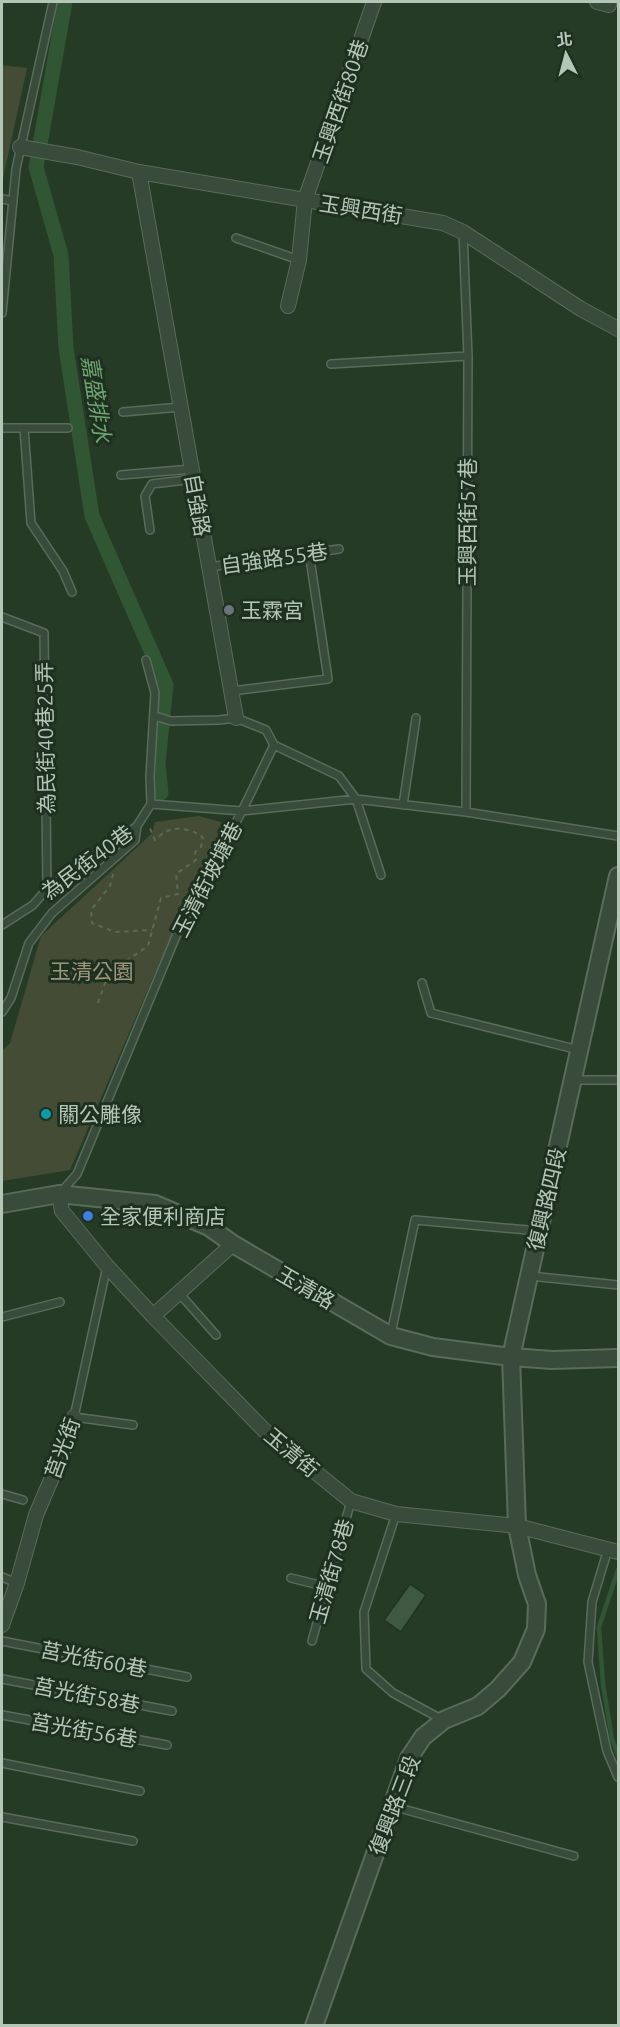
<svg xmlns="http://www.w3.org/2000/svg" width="620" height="2027" font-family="Ubuntu,'Noto Sans TC',sans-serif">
<rect width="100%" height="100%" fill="#253b26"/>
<path fill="#444c35" d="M2,65L27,68L3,179H2Z
M199,816L224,823L229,829L177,922L70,1170L2,1181V1051L10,1043L41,936L146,839L152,833L155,822Z"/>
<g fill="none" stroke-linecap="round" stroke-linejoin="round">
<path stroke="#315633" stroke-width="4.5" d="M618,1570L599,1627L603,1684L612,1739L618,1755"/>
<path stroke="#315633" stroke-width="15" d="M65,2L36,167L61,255L66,348L92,516L166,685L158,764L161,793"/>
</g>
<path fill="#3e5940" stroke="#203221" stroke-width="1.5" d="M410,1584L426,1595L401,1632L384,1620Z"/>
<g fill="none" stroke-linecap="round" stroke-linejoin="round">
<g stroke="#596c5b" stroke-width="10">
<path id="service" d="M2,199L13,201
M463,232L468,356L466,812
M236,238L299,260
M2,313L16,169L53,2
M331,364L468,356
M123,412L181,407
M2,428H68
M24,428L31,523L63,571L72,592
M121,475L192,469
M150,530L145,496L152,484L194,479
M209,567L339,549
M2,617L44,633L47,889
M146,660L155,693L150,776L151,804
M232,691L328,679L309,552
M274,745L339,776L356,799L381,875
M403,805L416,718
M2,925L33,905L47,889L137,826L151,804L242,811L274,745L266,730L236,718L219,720L171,721L155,716
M422,983L431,1013L579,1050
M2,1012L11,998L29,943L52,913L135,840L137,826
M573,1080H618
M61,1192L77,1174L179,929L242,811L356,799L466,812L618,836
M107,1266L74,1417L133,1425
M530,1276L618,1285
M179,1293L216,1335
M2,1317L60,1302
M391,1334L415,1220L539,1231
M2,1494L23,1500
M396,1514L364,1612L366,1669L393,1693L443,1720
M608,1549L592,1602L588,1662L607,1751L618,1777
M2,1577L17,1583
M291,1578L327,1587
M2,1641L187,1677
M312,1641L351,1501
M2,1679L172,1711
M2,1715L167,1745
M2,1763L140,1791
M392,1806L574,1856
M2,1817L133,1841"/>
</g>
<g stroke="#596c5b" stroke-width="16">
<path id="minor" d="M597,2L609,5
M20,147L77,157L139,172L443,223L463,232L581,309L618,329
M139,172L236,718
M288,306L299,260L305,200L374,2
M59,1194L62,1211L107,1266L153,1316L265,1431L351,1501L396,1514L517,1526L618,1552
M153,1316L233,1244
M2,1625L17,1583L36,1515L65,1447L74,1417"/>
</g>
<g stroke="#596c5b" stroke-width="20">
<path id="tertiary" d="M2,1204L59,1194L155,1204L209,1227L233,1244L391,1336L433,1347L511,1357L552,1360L618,1358
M314,2026L409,1758L423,1737L444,1720L478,1706L498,1689L522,1662L536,1629L537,1604L527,1575L517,1526L511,1357L618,876"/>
</g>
<path stroke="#5c6955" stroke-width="2" stroke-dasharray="4.5 4.5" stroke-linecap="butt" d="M113,874L110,886L91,910L92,923L115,932L152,930
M98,1003L110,969L129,959L148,946L161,898L178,894L176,874L196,860L195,852L201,847L203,838C196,830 177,826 167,831C163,833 158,837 155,840L149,826"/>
<use href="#service" stroke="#394b3a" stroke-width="7"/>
<use href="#minor" stroke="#394b3a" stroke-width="14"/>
<use href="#tertiary" stroke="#394b3a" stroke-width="16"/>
</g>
<circle fill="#6b7280" stroke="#1e301f" stroke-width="2" cx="229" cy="610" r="6"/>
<circle fill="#0f9aa8" stroke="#1e301f" stroke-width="2" cx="46" cy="1114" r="6"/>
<circle fill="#3f7fe0" stroke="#1e301f" stroke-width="2" cx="88" cy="1216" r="6"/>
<g text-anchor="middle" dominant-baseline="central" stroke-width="6" stroke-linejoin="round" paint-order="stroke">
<g font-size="21" fill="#b4c7b6" stroke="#1e301f">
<text transform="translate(340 101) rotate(-71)">玉興西街80巷</text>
<text transform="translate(361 209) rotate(9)">玉興西街</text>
<text transform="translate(198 505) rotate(80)">自強路</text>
<text transform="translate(467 522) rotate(-90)">玉興西街57巷</text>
<text transform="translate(274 558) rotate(-8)">自強路55巷</text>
<text transform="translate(45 738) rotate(-91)">為民街40巷25弄</text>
<text transform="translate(87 862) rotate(-37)">為民街40巷</text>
<text transform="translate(207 879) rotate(-63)">玉清街坡塘巷</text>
<text transform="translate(546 1199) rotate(-77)">復興路四段</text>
<text transform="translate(306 1287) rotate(30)">玉清路</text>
<text transform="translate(62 1448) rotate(-70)">莒光街</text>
<text transform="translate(292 1452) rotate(40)">玉清街</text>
<text transform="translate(331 1571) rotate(-74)">玉清街78巷</text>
<text transform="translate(94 1659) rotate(11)">莒光街60巷</text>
<text transform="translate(87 1695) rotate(11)">莒光街58巷</text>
<text transform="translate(84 1730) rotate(10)">莒光街56巷</text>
<text transform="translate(394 1805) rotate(-69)">復興路三段</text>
</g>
<g font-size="21" fill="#b4c7b6" stroke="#1e301f" text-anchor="start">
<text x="241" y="610">玉霖宮</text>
<text x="58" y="1114">關公雕像</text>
<text x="100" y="1216">全家便利商店</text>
</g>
<g font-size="21" fill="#a0967c" stroke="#1e301f">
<text x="92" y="971">玉清公園</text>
</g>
<g font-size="22" font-style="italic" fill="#70a372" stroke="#1e301f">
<text transform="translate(97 399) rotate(81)">嘉盛排水</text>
</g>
</g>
<rect width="620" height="2027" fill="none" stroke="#b4c7b6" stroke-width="6"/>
<g transform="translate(566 54) rotate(354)" stroke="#1e301f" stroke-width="4.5" paint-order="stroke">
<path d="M0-4.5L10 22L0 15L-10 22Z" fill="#b4c7b6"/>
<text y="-9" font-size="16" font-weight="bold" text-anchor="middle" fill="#b4c7b6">北</text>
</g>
</svg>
